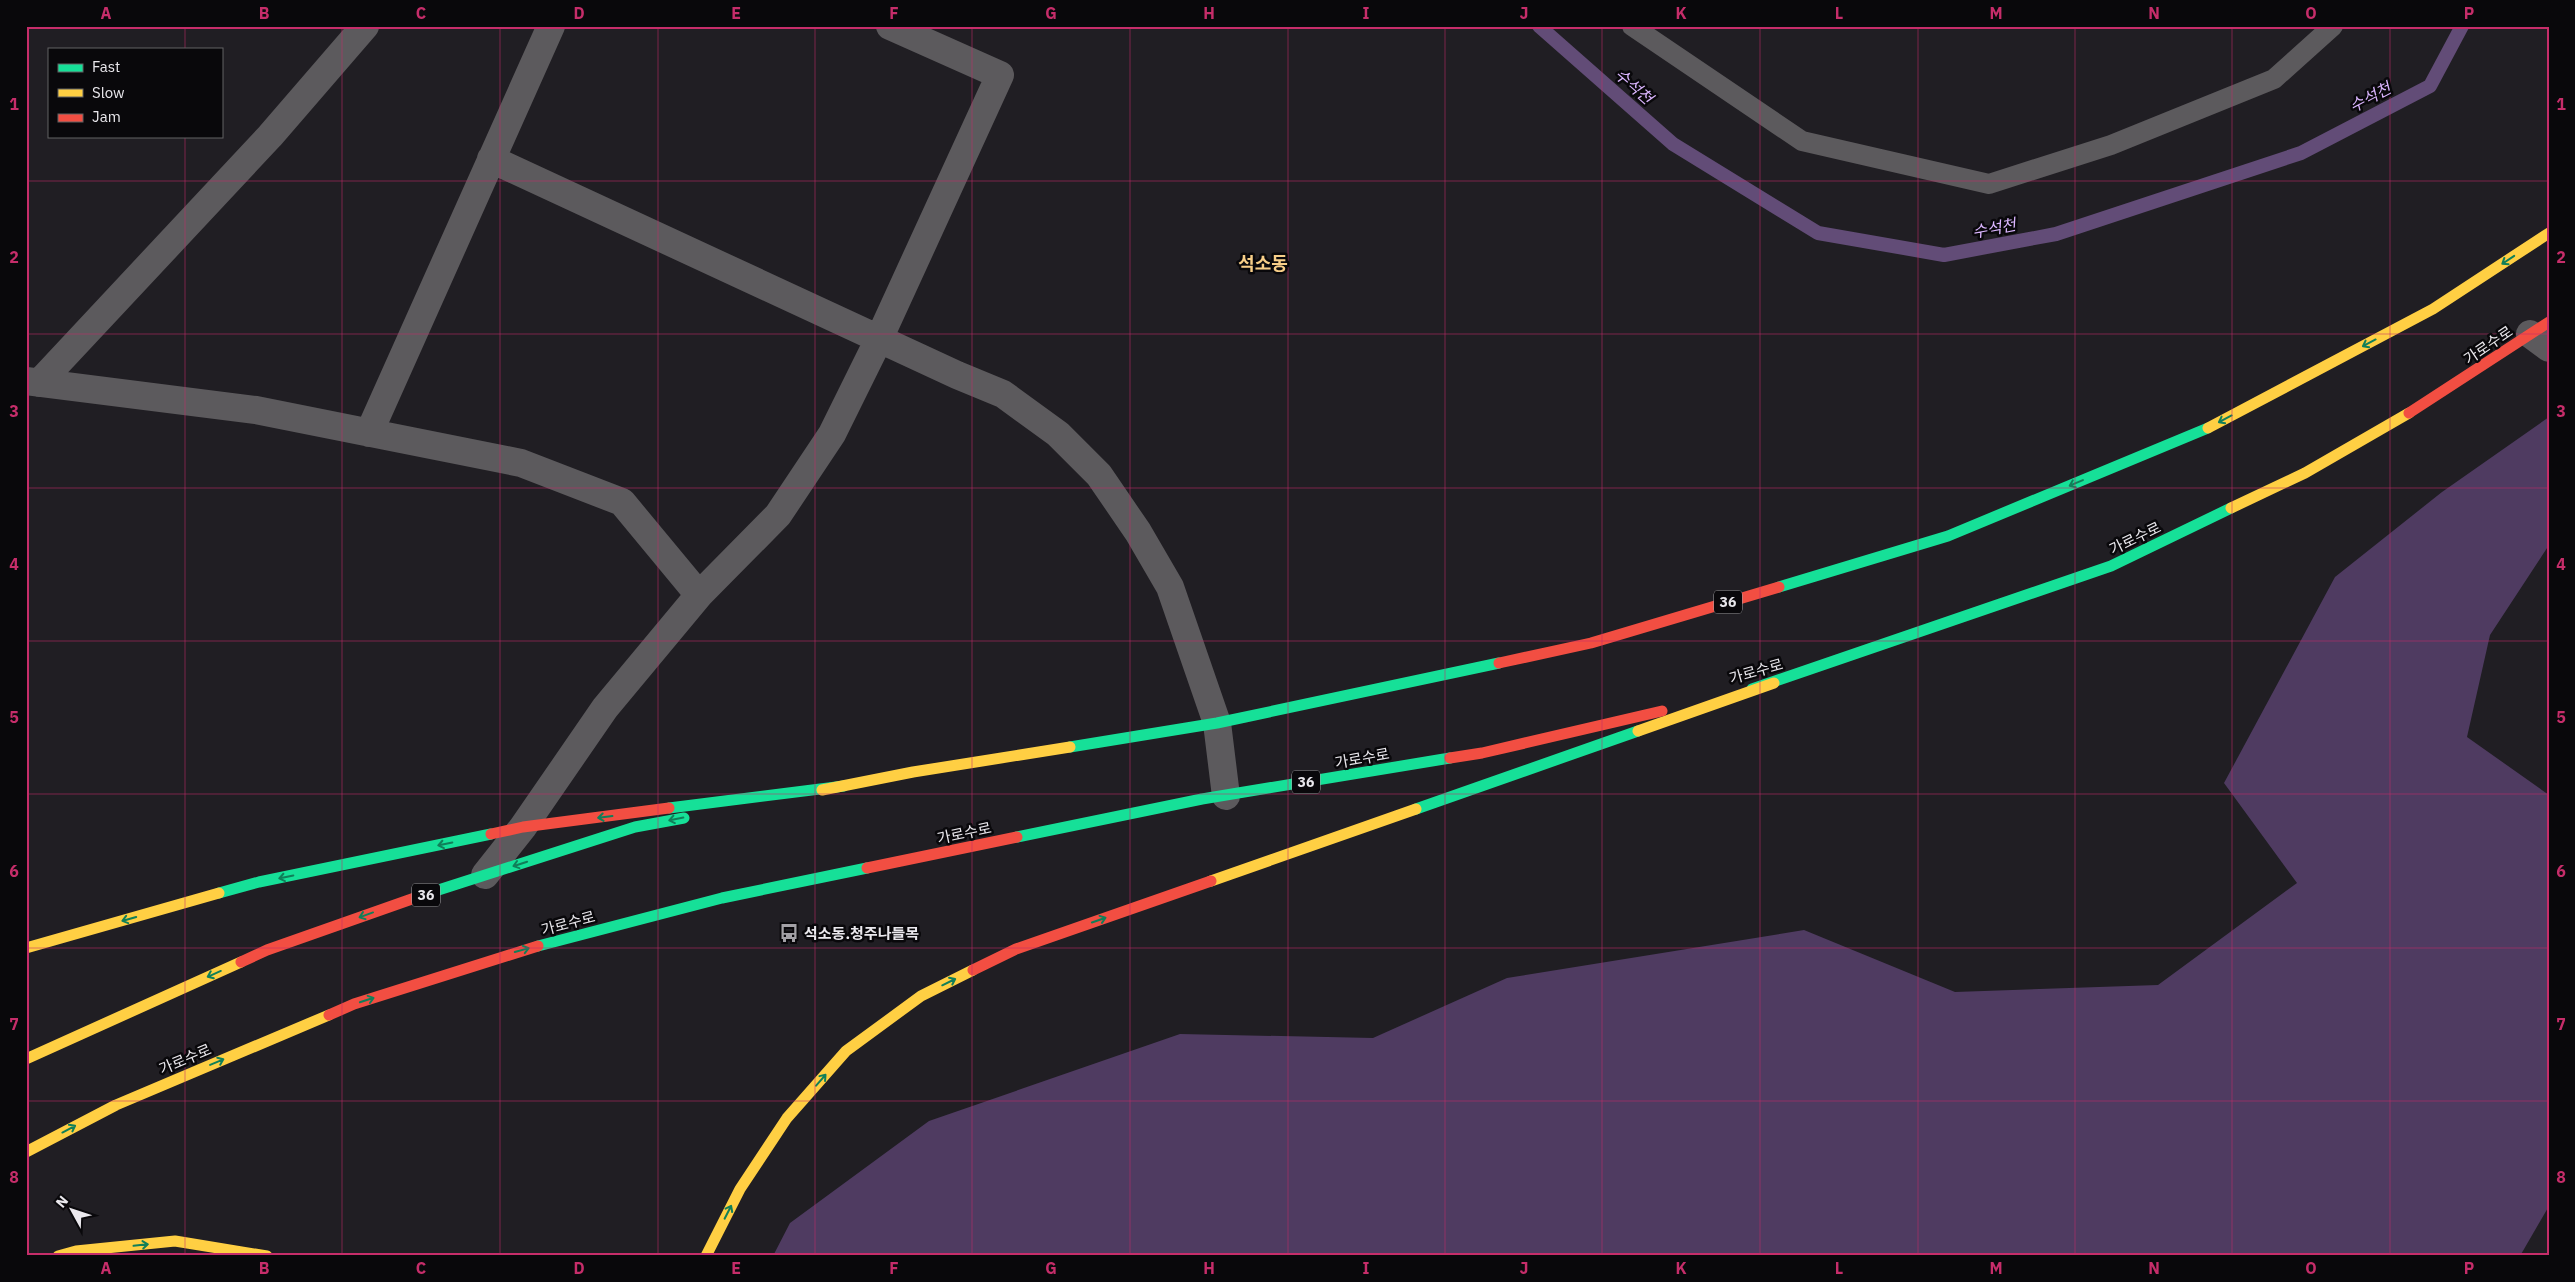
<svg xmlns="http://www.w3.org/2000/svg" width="2575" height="1282" font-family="'IBM Plex Sans','Noto Sans KR',sans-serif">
<rect width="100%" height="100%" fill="#201e23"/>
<path fill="#4f3b61" d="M2549,417V545L2490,635L2467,737L2549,795V1206L2520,1256H773L790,1223L929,1121L1180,1034L1373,1038L1507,978L1804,930L1955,992L2158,985L2297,883L2224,783L2335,577L2442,492Z"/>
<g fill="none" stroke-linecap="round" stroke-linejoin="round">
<path stroke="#624c77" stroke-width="14" d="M1539,26L1673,144L1818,233L1944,255L2056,234L2301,153L2430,86L2462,26"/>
<path stroke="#5c5a5d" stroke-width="20" d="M1632,26L1802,141L1989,184L2111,145L2274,79L2333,26"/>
<path stroke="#5c5a5d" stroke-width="28" d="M491,159L957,375L1003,394L1058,434L1099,475L1138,532L1170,587L1217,723L1226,796
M2530,334L2549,348
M26,381L256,410L521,463L622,502L699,595
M39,383L270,136L365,26
M369,433L551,26
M485,875L523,827L605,708L699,595L778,515L832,434L879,339L1000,75L890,26"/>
<path stroke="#16e098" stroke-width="11" d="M1779,587L1948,536L2208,428
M1752,689L2111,566L2231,508
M1070,747L1217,723L1499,663
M669,808L844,786
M1416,809L1638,731
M1017,837L1202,799L1450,758
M219,893L259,882L491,834
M426,894L635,827L684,818
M538,946L722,898L867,868"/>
<path stroke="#ffcf43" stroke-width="11" d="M2208,428L2433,309L2549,233
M2231,508L2305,473L2409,413
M1638,731L1774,683
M822,790L913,772L1070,747
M1211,881L1416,809
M26,948L219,893
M26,1059L241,962
M26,1152L116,1105L329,1015
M58,1256L76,1251L175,1241L267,1256
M706,1256L740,1189L787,1118L846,1051L921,996L973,970"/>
<path stroke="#f24e42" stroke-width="11" d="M2409,413L2549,322
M1499,663L1591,643L1779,587
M1450,758L1482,753L1662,711
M491,834L523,827L669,808
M867,868L1017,837
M241,962L267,950L426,894
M973,970L1016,949L1211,881
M329,1015L354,1004L538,946"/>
</g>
<defs><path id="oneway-shaft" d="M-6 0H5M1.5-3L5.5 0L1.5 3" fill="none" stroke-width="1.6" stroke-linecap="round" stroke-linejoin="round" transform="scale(1.25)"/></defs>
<g stroke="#107f59">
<use href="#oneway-shaft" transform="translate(2508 260) rotate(146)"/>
<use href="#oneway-shaft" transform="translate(2369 343) rotate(152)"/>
<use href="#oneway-shaft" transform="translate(2225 419) rotate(152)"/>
<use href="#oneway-shaft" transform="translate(2076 483) rotate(157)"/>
<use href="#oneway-shaft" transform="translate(605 817) rotate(173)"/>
<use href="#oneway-shaft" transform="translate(676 819) rotate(169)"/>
<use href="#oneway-shaft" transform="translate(445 844) rotate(168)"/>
<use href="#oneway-shaft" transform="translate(520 864) rotate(162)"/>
<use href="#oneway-shaft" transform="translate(286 877) rotate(168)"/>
<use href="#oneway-shaft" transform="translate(366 915) rotate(160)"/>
<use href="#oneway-shaft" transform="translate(129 919) rotate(164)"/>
<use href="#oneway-shaft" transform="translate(1099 920) rotate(-19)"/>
<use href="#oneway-shaft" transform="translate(522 950) rotate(-15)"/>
<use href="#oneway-shaft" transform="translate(214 974) rotate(156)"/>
<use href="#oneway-shaft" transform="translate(949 982) rotate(-26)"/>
<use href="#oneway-shaft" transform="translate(367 1000) rotate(-18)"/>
<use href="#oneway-shaft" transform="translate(217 1062) rotate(-23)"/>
<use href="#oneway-shaft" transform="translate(821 1080) rotate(-49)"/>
<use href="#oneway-shaft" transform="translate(69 1129) rotate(-28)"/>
<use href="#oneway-shaft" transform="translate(728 1212) rotate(-63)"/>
<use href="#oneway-shaft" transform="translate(141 1245) rotate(-6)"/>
</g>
<path fill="none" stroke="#c62d6a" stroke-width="1" stroke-opacity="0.55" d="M185,26V49M342,26V1256M500,26V1256M658,26V1256M815,26V1256M972,26V1256M1130,26V1256M1288,26V1256M1445,26V1256M1602,26V1256M1760,26V1256M1918,26V1256M2075,26V1256M2232,26V1256M2390,26V1256M185,136V1256M26,181H2549M26,334H2549M26,488H2549M26,641H2549M26,794H2549M26,948H2549M26,1101H2549"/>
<defs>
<g id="bus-bare" transform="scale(1.5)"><path d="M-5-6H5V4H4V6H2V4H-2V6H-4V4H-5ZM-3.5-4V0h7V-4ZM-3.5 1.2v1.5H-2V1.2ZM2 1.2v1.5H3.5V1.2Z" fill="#a3a1a6" stroke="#09080b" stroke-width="2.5" paint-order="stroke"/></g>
</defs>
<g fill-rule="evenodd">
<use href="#bus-bare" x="789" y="933"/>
</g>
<g text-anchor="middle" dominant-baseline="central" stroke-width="5" stroke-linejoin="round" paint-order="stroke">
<g fill="#09080b" stroke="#a6a5a9" stroke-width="1">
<rect x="1714" y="590.5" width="28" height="23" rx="4"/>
<rect x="1292" y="770.5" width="28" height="23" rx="4"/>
<rect x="412" y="883.5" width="28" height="23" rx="4"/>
</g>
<g font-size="14" font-weight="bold" fill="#eae8ed">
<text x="1728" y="602">36</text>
<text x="1306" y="782">36</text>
<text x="426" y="895">36</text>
</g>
<g font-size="15" fill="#eae8ed" stroke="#09080b">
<text transform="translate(2488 345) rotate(-34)">가로수로</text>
<text transform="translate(2135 538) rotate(-26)">가로수로</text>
<text transform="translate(1756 671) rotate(-16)">가로수로</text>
<text transform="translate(1362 758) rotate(-10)">가로수로</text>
<text transform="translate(964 833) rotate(-12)">가로수로</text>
<text transform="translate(568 923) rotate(-15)">가로수로</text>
<text transform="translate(185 1059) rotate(-23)">가로수로</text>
</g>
<g font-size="15" font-weight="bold" fill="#eae8ed" stroke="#09080b" text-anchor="start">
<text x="804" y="933">석소동.청주나들목</text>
</g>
<g font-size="16" font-style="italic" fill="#dab5fe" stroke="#09080b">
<text transform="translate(1634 86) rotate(41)">수석천</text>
<text transform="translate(2370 97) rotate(-28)">수석천</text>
<text transform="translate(1994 228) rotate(-11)">수석천</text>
</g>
<g font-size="18" font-weight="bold" fill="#f7ce88" stroke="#09080b">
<text x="1263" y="263">석소동</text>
</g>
</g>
<rect width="2575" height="1282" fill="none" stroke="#09080b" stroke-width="55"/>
<rect x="48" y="48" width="175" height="90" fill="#09080b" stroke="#636265"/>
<rect x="58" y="64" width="25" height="8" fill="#16e098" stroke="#636265"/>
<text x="92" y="72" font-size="15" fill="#eae8ed">Fast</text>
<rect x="58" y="89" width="25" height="8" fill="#ffcf43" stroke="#636265"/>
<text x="92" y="98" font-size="15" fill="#eae8ed">Slow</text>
<rect x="58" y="114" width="25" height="8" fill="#f24e42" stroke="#636265"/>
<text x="92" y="122" font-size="15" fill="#eae8ed">Jam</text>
<g transform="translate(72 1210) rotate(310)" stroke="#09080b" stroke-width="4" paint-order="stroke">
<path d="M0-4L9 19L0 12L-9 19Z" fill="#eae8ed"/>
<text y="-8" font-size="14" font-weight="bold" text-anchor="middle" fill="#eae8ed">N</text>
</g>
<rect x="28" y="28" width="2520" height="1226" fill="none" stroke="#c62d6a" stroke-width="2"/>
<g font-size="16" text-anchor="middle" font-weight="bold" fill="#c62d6a">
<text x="106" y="19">A</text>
<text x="264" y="19">B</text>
<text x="421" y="19">C</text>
<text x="579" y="19">D</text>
<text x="736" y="19">E</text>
<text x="894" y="19">F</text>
<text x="1051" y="19">G</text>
<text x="1209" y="19">H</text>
<text x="1366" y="19">I</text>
<text x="1524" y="19">J</text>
<text x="1681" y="19">K</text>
<text x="1839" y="19">L</text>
<text x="1996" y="19">M</text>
<text x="2154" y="19">N</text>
<text x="2311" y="19">O</text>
<text x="2469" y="19">P</text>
<text x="14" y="110">1</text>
<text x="2561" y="110">1</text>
<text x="14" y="263">2</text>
<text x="2561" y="263">2</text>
<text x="14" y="417">3</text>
<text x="2561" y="417">3</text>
<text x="14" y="570">4</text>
<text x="2561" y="570">4</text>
<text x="14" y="723">5</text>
<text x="2561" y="723">5</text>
<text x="14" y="877">6</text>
<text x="2561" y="877">6</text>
<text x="14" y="1030">7</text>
<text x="2561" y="1030">7</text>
<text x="14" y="1183">8</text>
<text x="2561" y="1183">8</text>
<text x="106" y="1274">A</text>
<text x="264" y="1274">B</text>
<text x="421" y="1274">C</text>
<text x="579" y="1274">D</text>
<text x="736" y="1274">E</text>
<text x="894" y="1274">F</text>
<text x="1051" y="1274">G</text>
<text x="1209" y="1274">H</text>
<text x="1366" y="1274">I</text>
<text x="1524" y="1274">J</text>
<text x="1681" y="1274">K</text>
<text x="1839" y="1274">L</text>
<text x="1996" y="1274">M</text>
<text x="2154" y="1274">N</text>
<text x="2311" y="1274">O</text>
<text x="2469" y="1274">P</text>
</g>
</svg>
